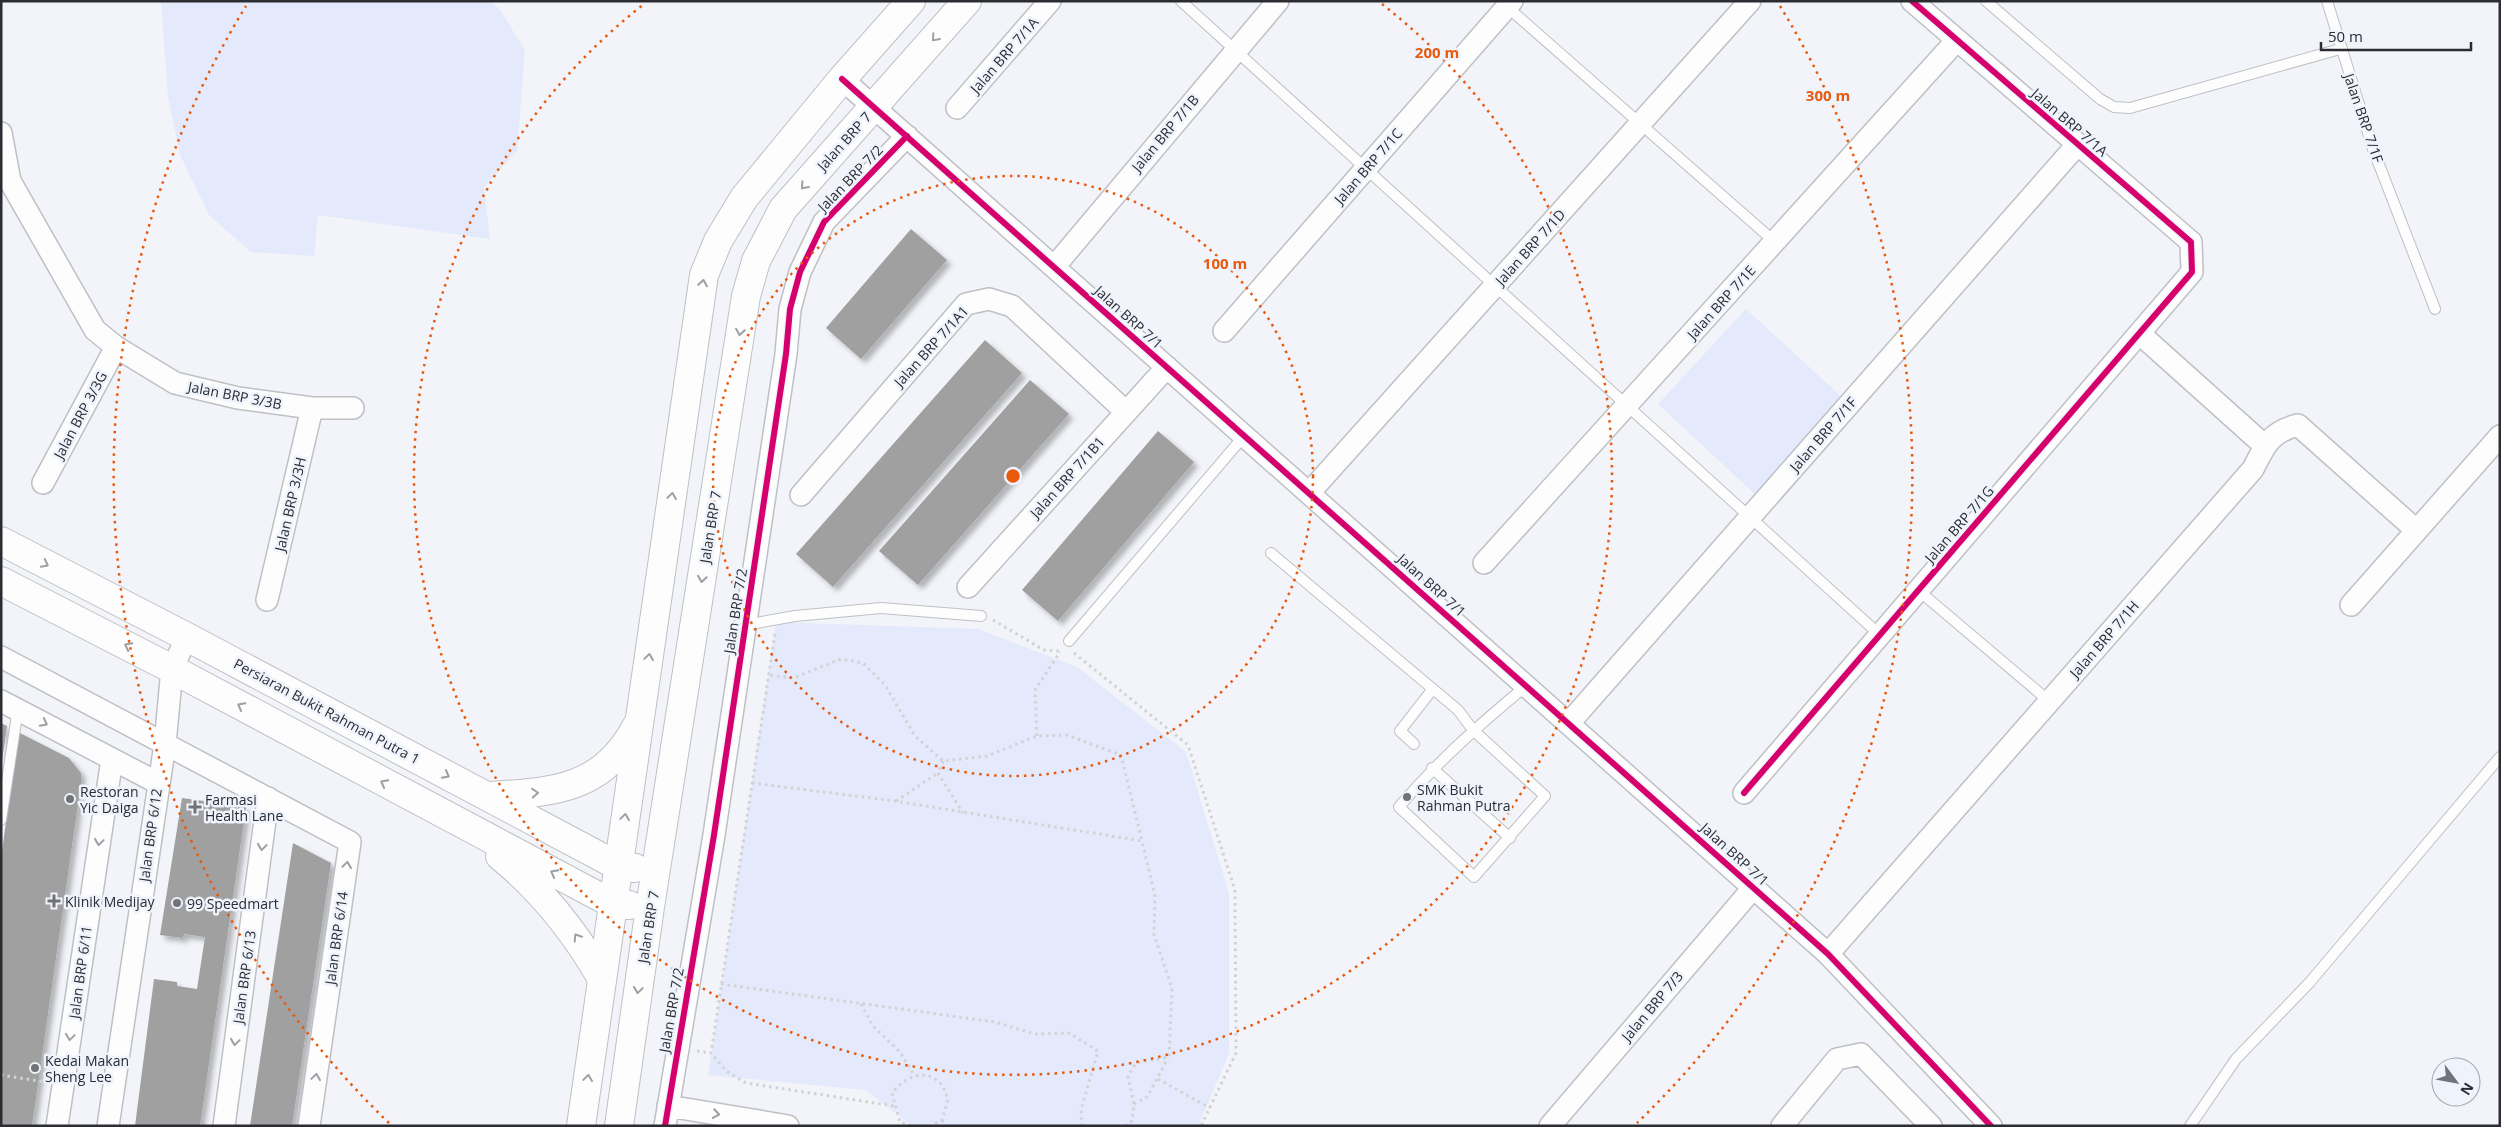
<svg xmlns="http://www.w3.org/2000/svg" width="2501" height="1127" font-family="'Open Sans',sans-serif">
<defs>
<filter id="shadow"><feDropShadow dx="4.5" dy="4.5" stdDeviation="2.5" flood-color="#0004"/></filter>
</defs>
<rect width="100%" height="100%" fill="#f2f4f9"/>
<path fill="#e4eafb" d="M161,1H491L500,10L525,50L517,151L484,187L490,239L318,215L314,256L251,252L209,215L180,155L168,97Z
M1746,309L1843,398L1757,496L1658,404Z
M776,622L978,629L1077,667L1186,752L1229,893V1054L1198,1126H912L866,1090L708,1075Z"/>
<path fill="#a0a0a0" filter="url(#shadow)" d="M911,229L947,260L861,359L826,328Z
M985,340L1022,373L833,587L796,554Z
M1030,380L1069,414L918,585L879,551Z
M1158,431L1194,462L1058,621L1022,590Z
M1,723L7,726L2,761L1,760Z
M18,732L69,758L81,773V783L32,1126H1V859Z
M182,798L246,807L200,1126H135L154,979L177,982V986L197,989L205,937L184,934L183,938L160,935Z
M293,843L331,863L292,1126H250Z"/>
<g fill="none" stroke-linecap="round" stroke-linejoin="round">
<g stroke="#bec0c5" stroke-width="12">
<path id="service" d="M1181,1L1880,635
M1986,1L2100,99L2114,107L2130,108L2340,49
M2327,1L2373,149L2435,309
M1505,5L1775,242
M1271,553L1458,710L1473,730L1545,796L1474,877L1399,807C1438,761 1480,724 1526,686
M1918,590L2049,701
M745,625L795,616L881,608L981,616
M1069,641L1244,436
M1414,744L1400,731L1432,690
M1432,768L1510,838
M1,820L18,709
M2190,1126L2236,1059L2310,982L2500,757"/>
</g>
<g stroke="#bec0c5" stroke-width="24">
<path id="minor" d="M842,79L1828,954L1991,1126
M957,108L1050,1
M1,133L10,181L95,330L116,347L175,383L238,398L312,408H353
M1054,267L1278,1
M1224,331L1512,1
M2140,334L2265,446
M43,483L116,347
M1309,493L1750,1
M801,495L966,304L989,299L1012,306L1126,412
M1484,563L1957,40
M968,587L1167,367
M267,600L312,408
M2351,605L2500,436
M1,657L350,842L309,1126
M1,701L158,783
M1569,723L2077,145
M1744,793L2192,272L2191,242L1912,1
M1828,954L2253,469C2265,445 2270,432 2298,425L2416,530
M668,1106L788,1126
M57,1126L112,759
M108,1126L165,744L172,669L187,637
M224,1126L268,798
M665,1126L714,835L786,354L790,309L800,272L824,222L907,136
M1550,1126L1754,887
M1782,1126L1837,1059L1861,1054L1931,1126"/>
</g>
<g stroke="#bec0c5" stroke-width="30">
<path id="secondary" d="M1,541L187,637L618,866L635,868
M1,581L172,669L613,904L629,905
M488,796C552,792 602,791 636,727
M500,856C543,891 575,932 602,979
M581,1126L704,275L718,241L744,198L842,79L911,1
M619,1126L650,907L746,296L756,261L783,209L967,1"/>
</g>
<path stroke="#d2d2d5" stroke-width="3" stroke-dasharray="2.5 4" stroke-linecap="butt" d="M993,620L1044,650L1059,651
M775,634L711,1053L726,1071L746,1083L894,1106
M1074,653L1188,745L1235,890L1236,1053L1201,1126
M1037,736L1035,690L1060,652
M943,761L938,773L963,813
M752,783L895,801L1142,841L1121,755L1067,735L1037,736L987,756L943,761L915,736L885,685L863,663L841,659L793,678L768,675
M896,801L938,773
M721,984L995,1022L1035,1034L1069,1033L1098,1051L1081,1110L1082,1126
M861,1004L873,1026L900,1052L914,1075
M697,1051L711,1053
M1,1075L45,1082
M1158,1079L1210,1108
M1134,1104L1147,1097L1168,1058
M942,1120L945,1126
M911,1126L900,1122L892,1093C903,1079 923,1067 939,1082C944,1086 946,1095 948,1100L942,1120L931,1126
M1125,1126L1132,1121L1134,1104L1128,1076L1136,1063L1169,1057L1172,988L1154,935L1155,896L1142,841"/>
<use href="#service" stroke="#fdfdfe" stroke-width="10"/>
<use href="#minor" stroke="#fdfdfe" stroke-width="21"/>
<use href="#secondary" stroke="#fdfdfe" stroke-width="28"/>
<g stroke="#eff3fc" stroke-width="9">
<path id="cycleway" d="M842,79L1828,954L1991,1126
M1744,793L2192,272L2191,242L1912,1
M665,1126L714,835L786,354L790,309L800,272L824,222L907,136"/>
</g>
<use href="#cycleway" stroke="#d6006c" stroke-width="6"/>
</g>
<defs><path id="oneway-chevron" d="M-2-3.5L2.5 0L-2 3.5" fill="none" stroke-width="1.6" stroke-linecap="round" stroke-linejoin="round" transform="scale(1.25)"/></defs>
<g stroke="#9e9fa3">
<use href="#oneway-chevron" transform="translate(935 38) rotate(131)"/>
<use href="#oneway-chevron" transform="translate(804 186) rotate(132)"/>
<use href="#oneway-chevron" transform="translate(703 283) rotate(-81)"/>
<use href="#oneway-chevron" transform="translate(740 332) rotate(99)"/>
<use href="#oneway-chevron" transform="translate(672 496) rotate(-82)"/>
<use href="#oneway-chevron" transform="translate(45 564) rotate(27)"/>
<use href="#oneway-chevron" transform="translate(702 579) rotate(99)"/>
<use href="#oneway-chevron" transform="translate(128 646) rotate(-153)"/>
<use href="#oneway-chevron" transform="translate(649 657) rotate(-82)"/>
<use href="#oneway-chevron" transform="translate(241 706) rotate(-152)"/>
<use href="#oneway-chevron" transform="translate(44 723) rotate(28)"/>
<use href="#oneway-chevron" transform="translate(446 775) rotate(28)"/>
<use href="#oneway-chevron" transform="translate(384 783) rotate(-152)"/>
<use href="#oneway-chevron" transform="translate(535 793) rotate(-4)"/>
<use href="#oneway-chevron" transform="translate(625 817) rotate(-82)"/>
<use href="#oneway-chevron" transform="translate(99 842) rotate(98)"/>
<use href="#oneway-chevron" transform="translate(262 847) rotate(98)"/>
<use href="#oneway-chevron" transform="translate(347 865) rotate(-82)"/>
<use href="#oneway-chevron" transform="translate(554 873) rotate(-152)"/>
<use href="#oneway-chevron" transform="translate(577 937) rotate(-123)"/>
<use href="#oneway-chevron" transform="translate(638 990) rotate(98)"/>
<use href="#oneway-chevron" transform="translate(70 1037) rotate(98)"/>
<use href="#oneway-chevron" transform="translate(235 1042) rotate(98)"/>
<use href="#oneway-chevron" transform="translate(316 1077) rotate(-82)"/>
<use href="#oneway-chevron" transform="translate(588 1078) rotate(-82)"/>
<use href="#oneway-chevron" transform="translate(716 1114) rotate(10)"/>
</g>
<g fill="none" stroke="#e8590c" stroke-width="2.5" stroke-dasharray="2.5 5">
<circle cx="1013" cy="476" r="300"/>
<path d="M1382 4A599 599 0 1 1 644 4"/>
<path d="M389 1123A899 899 0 0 1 246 6M1780 6A899 899 0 0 1 1637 1123"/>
</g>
<g fill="#717378" stroke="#eff3fc" stroke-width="2">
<circle cx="1407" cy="797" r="5"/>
<circle cx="70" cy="799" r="5"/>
<path d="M192.5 799.5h5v5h5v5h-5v5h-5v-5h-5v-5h5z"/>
<path d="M51.5 893.5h5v5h5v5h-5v5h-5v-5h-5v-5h5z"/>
<circle cx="177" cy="903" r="5"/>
<circle cx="35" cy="1068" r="5"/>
</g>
<g text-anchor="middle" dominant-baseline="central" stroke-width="5" stroke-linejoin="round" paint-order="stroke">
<g font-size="14" fill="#2b2d33" stroke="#eff3fc">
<text transform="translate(1004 55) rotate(-49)">Jalan BRP 7/1A</text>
<text transform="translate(2364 118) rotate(71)">Jalan BRP 7/1F</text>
<text transform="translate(2070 122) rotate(41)">Jalan BRP 7/1A</text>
<text transform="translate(1165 133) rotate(-50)">Jalan BRP 7/1B</text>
<text transform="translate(844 141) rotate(-48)">Jalan BRP 7</text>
<text transform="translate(1368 166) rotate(-49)">Jalan BRP 7/1C</text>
<text transform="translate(850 178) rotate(-46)">Jalan BRP 7/2</text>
<text transform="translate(1530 247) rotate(-48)">Jalan BRP 7/1D</text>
<text transform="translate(1721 302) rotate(-48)">Jalan BRP 7/1E</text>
<text transform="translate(1129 317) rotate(42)">Jalan BRP 7/1</text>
<text transform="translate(931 346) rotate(-48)">Jalan BRP 7/1A1</text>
<text transform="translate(235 395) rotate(11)">Jalan BRP 3/3B</text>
<text transform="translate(80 415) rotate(-62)">Jalan BRP 3/3G</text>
<text transform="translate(1823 434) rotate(-49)">Jalan BRP 7/1F</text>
<text transform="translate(1067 477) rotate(-48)">Jalan BRP 7/1B1</text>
<text transform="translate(290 504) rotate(-77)">Jalan BRP 3/3H</text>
<text transform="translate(1959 524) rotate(-49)">Jalan BRP 7/1G</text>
<text transform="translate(710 527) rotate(-81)">Jalan BRP 7</text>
<text transform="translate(1432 585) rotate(42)">Jalan BRP 7/1</text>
<text transform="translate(735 611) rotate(-81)">Jalan BRP 7/2</text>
<text transform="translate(2104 639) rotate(-49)">Jalan BRP 7/1H</text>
<text transform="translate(327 711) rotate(28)">Persiaran Bukit Rahman Putra 1</text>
<text transform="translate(150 835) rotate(-82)">Jalan BRP 6/12</text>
<text transform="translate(1735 854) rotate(42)">Jalan BRP 7/1</text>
<text transform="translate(648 927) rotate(-81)">Jalan BRP 7</text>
<text transform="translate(336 938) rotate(-82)">Jalan BRP 6/14</text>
<text transform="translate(80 972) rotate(-82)">Jalan BRP 6/11</text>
<text transform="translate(244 977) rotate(-82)">Jalan BRP 6/13</text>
<text transform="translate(1652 1006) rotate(-50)">Jalan BRP 7/3</text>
<text transform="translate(671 1010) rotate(-80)">Jalan BRP 7/2</text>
</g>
<g font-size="14" fill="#2b2d33" stroke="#eff3fc" text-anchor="start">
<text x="1417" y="789">SMK Bukit<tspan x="1417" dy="16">Rahman Putra</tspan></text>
<text x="80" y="791">Restoran<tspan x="80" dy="16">Yic Daiga</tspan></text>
<text x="205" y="799">Farmasi<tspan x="205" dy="16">Health Lane</tspan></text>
<text x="65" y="901">Klinik Medijay</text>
<text x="187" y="903">99 Speedmart</text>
<text x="45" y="1060">Kedai Makan<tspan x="45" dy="16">Sheng Lee</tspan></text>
</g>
</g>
<circle cx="1013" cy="476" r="8" fill="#e8590c" stroke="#eff3fc" stroke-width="2.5"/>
<g font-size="15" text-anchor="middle" font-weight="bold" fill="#e8590c" stroke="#eff3fc" stroke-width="5" stroke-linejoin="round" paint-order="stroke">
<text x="1437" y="58">200 m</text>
<text x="1828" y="101">300 m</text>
<text x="1225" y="269">100 m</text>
</g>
<rect width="2501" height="1127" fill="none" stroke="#2b2d33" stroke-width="5"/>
<g transform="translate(2456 1082) rotate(122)"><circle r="24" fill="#eff3fc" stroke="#a1a4ac"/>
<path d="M0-4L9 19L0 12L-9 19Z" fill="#717378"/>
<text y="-8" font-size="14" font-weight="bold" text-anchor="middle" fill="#2b2d33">N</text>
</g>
<path d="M2321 42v8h150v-8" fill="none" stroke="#2b2d33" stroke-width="2.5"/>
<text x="2328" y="42" font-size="15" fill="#2b2d33" stroke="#eff3fc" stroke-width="4" paint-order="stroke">50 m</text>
</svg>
